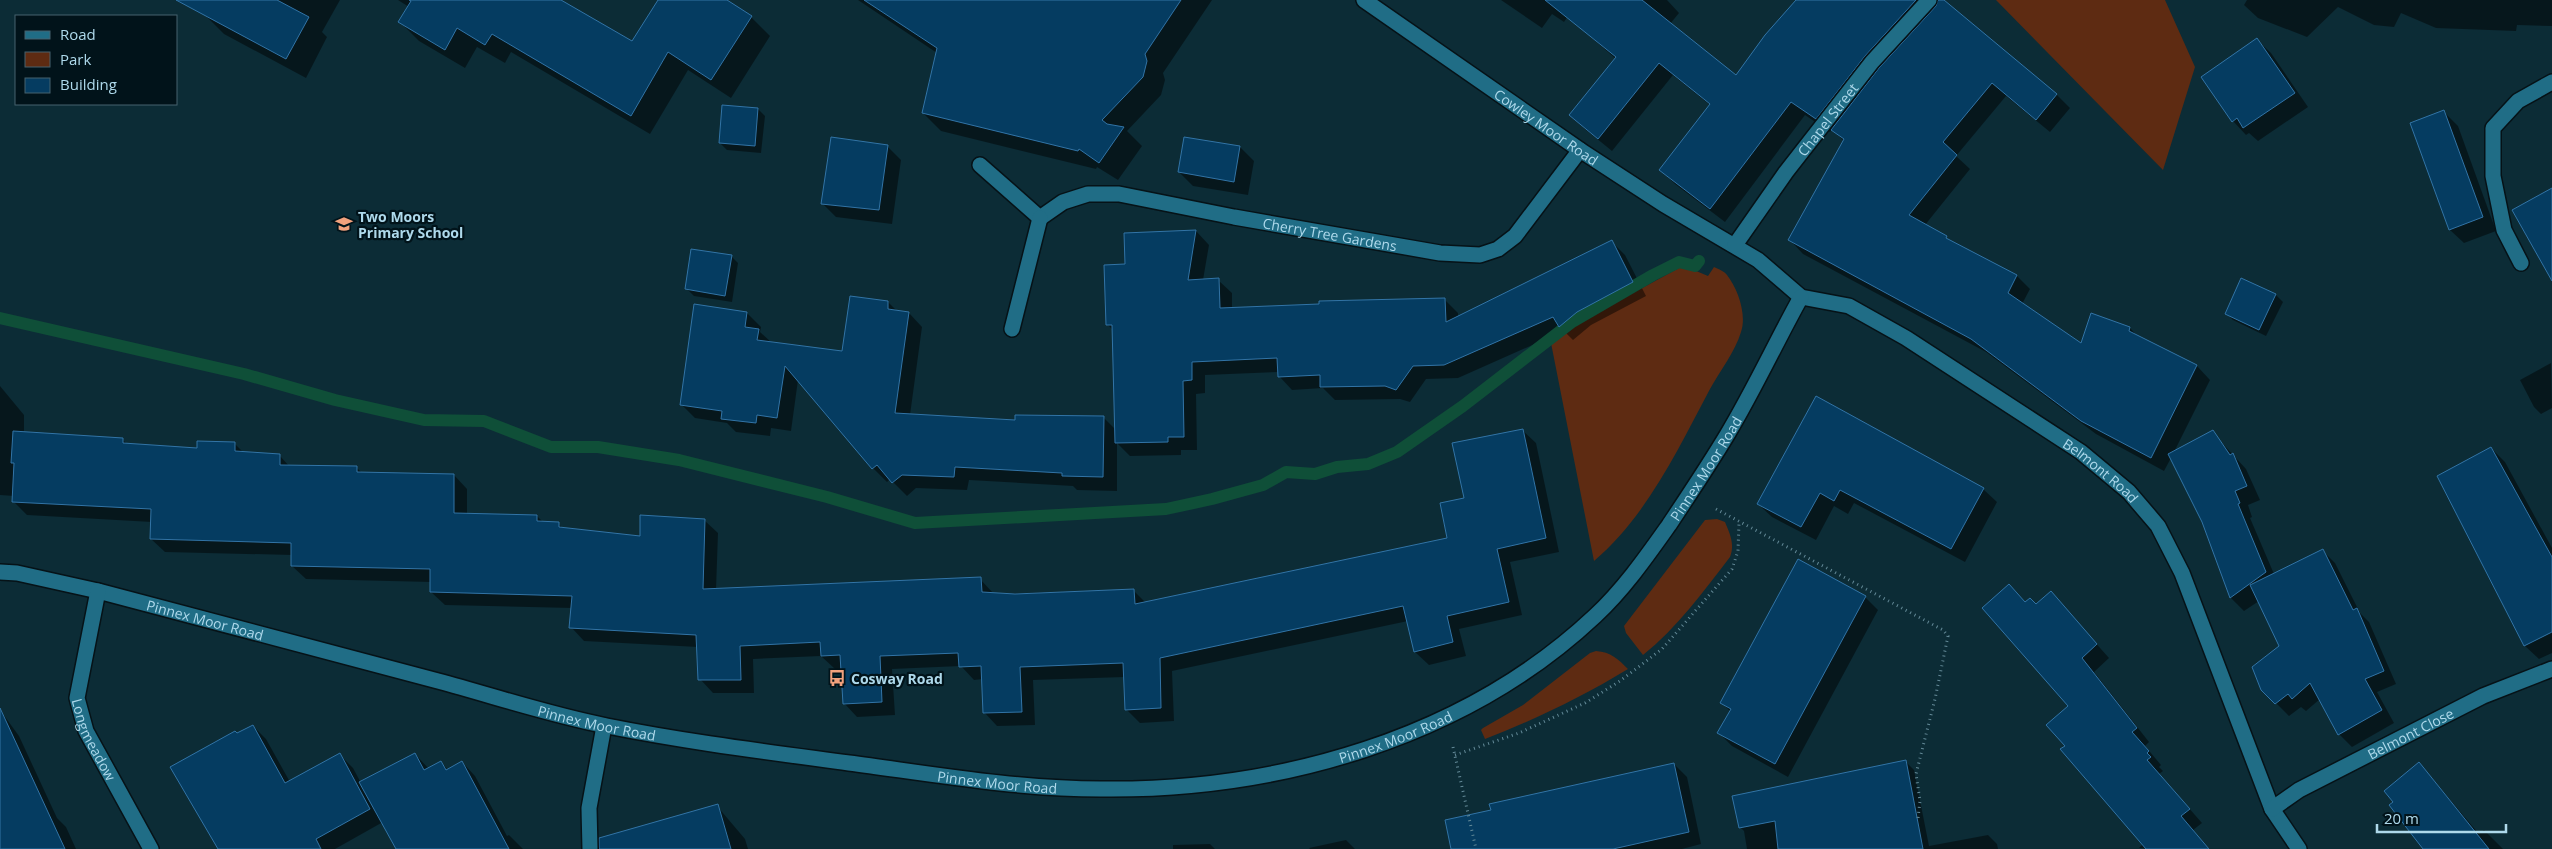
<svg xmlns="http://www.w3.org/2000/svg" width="2552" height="849" font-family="'Open Sans',sans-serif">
<rect width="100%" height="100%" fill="#0c2c36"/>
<path fill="#5e2b12" d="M1996,0H2165L2195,67L2163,170Z
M1714,267C1718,269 1724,271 1727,275C1738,289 1747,315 1741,332C1735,352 1720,371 1710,389C1678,449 1647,516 1594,561L1551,343L1567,329L1679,268H1689L1708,276Z
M1717,519L1725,522C1730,534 1735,544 1730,557C1703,592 1677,628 1643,655L1626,633L1624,626L1705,520Z
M1596,651C1611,652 1618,659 1628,669C1582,697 1534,720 1485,739L1481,730L1483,728L1523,705L1590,653Z"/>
<path fill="#0007" d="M213,0H340L322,32L327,37L306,78L224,34L205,15Z
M398,0H558L632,43L659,0H725L751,17L770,36L731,98L688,70L650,134L511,52L505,63L477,47L465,68L419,41L400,22L409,7Z
M858,0H1212L1163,73L1165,80L1161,95L1127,131L1142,146L1118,180L1097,167L1096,169L941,131L923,113L937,53Z
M1501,0H1579L1564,22L1552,14L1542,28Z
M1592,0H1667L1679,13L1670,24L1736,76L1802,0H1942L2057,95L2070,108L2050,132L2006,96L1956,156L1970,169L1925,225L1952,243L2017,276L2030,289L2022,304L2081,345L2130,328L2138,337L2197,366L2210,380L2174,452L2212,432L2246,469L2260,500L2248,505L2252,517L2250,518L2274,574L2322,550L2335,563L2360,613L2369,622L2396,684L2377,692L2394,723L2352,747L2339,734L2320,699L2306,711L2301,707L2289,716L2262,689L2281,646L2259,601L2244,611L2231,598L2203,521L2171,458L2164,471L2096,434L1986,352L1803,254L1790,240L1844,141L1832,129L1830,132L1805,115L1725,222L1675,184L1661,170L1710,105L1673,75L1612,151L1585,129L1571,115L1616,59L1574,22Z
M2247,0H2552V26L2517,25L2516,31L2436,28L2401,13L2394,27L2374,25L2338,7L2307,37L2258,18L2244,5Z
M2257,40L2271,53L2308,107L2258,141L2249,133L2246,135L2233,121Z
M723,106L758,109L765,116L761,153L727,150L720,143Z
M2444,112L2458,126L2496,231L2464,243L2450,230L2411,123Z
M1185,138L1240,147L1254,161L1248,195L1193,186L1179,172Z
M887,146L901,160L892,224L836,217L822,203Z
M1196,231L1209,245L1203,280H1218L1232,293V309L1444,299L1458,313V318L1611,241L1625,255L1646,296L1591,325L1573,340L1564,331L1458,378L1426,379L1410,402L1400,399L1335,400L1323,388L1292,390L1279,376V372L1205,375V393L1196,394L1197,450H1181V455L1130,456L1117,443V491L1077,490L1073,486L969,480L967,490L916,488L907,496L890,479L887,482L873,468L798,380L791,431L771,428L770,436L736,432L727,423L695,418L681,404L695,306L747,313L761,327L760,332L772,343L843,353L888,302L898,312L909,313L922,327L910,415L1016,421L1104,418L1116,430L1114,331L1108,325L1126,265Z
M731,256L738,263L732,302L694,296L687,289Z
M2242,279L2276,295L2283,302L2266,336L2233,320L2226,313Z
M2551,363L2552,408L2541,414L2534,407L2520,380Z
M0,386L24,415V433L122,439L128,445L198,449L234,443L244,453L280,456L290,467H356L363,474L454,475L467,489V515L537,516L544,523H558L563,529L641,538L704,520L718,533L716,590L980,579L994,594L1133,590L1146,603L1449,539L1465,499L1522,430L1536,443L1559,552L1510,562L1522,615L1459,629L1466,656L1429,665L1415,652L1408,621L1172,671L1174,721L1140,723L1126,709L1125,677L1033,680L1035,725L997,726L984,712L983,679L974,680L961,666L892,669L895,715L857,717L844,703L842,669H835L821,656L753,659L754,693H713L700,679L698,647L584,641L571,627L572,608L445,605L431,592V582L306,579L292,566V555L165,552L151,539L152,522L27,515L14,502V496L0,495Z
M1816,397L1983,489L1997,502L1965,562L1854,503L1848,514L1834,506L1816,540L1772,517L1758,504Z
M2491,448L2505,462L2552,548V653L2539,659L2525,646L2439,476Z
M2009,586L2026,603L2036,606L2051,593L2109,658L2094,672L2149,742L2145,746L2161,765L2159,767L2163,771L2159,774L2202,823L2193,830L2209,849L2139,848L2143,844L2066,746L2070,706Z
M1865,597L1878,610L1788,777L1732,746L1719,733L1731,712L1722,703Z
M0,710L19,736L57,818L66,827L76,849H0Z
M253,726L266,739L290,782L340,755L353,768L361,783L415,754L429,769L441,762L448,770L462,762L475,776L507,836L509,835L523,849H398L383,822L335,849H219L237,735Z
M1906,762L1914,770L1929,846L1988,835L1997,844L1998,849H1747L1744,831L1740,827Z
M2419,763L2479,834L2484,830L2503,849H2425L2394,802Z
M1674,764L1687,777L1701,844L1682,849H1452Z
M717,806L745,839L748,849H655Z
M1346,840L1355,849H1310L1309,848Z
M1210,844L1215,849H1173V845Z"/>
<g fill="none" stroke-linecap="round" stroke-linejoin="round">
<path stroke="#0f4f38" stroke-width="12" d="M0,318L244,374L335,400L424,420L484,421L551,447H598L679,460L827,497L915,523L1166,509L1212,499L1263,485L1286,472L1315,474L1337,467L1368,464L1397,452L1463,406L1572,322L1653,275L1679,262L1695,266L1699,261"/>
</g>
<path fill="#053c61" stroke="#3274a6" d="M176,0H277L309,17L286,59Z
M409,0H561L632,41L658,0H727L752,16L711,80L668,52L631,116L492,34L485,45L457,28L445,50L398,22L411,1Z
M864,0H1181L1145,54L1147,61L1143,77L1102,120L1107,124L1124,127L1099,163L1079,149L1078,151L922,113L937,48Z
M1545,0H1642L1736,75L1765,35L1796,0H1916L1865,56L1816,119L1791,102L1710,209L1659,170L1710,104L1659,63L1598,139L1569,115L1616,57Z
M1938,0H1944L2057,94L2036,120L1992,83L1943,142L1957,155L1909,215L1947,236L1946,238L2017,275L2008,293L2081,343L2091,313L2130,327L2129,331L2197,365L2151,458L2081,421L1971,339L1788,240L1844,139L1831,130L1879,68L1936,6Z
M2257,38L2295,93L2243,128L2237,118L2232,122L2201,77Z
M722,105L758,108L755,146L719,143Z
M2444,110L2483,217L2449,230L2410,123Z
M831,137L888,145L879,210L821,204Z
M1184,137L1240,146L1234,182L1178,172Z
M2552,188V281L2512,210Z
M1196,230L1188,280L1219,278L1220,308L1319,304V301L1445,298L1446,322L1612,240L1633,282L1577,312L1559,327L1553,317L1444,365L1413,366L1396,390L1385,386L1320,387V375L1278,377L1277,358L1192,362V380L1183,381L1184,437H1168V442L1115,443L1112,325H1106L1104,265L1125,264L1124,233Z
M691,249L732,255L725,296L685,289Z
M2241,278L2276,294L2259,330L2225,314Z
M850,296L888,301V309L909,312L895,413L1015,420V415L1104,416L1103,477L1062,476V473L955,467L954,477L902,475L892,483L877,465L872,469L785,366L777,418L757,415L756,423L721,419L722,411L680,405L694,304L747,312L745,327L759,329L757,340L842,351Z
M1816,396L1984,488L1951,549L1840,490L1834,501L1820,493L1801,527L1757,504Z
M1523,429L1546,538L1497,549L1509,602L1447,616L1453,642L1414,652L1403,606L1160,658L1161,708L1125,710L1123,663L1020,667L1022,712L983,713L981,666L959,667L958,653L880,656L882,702L843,704L840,655L821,656L820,642L740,646L741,680H698L696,635L569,628L572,596L430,592V569L291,566V543L150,539L151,509L12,502L14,463H11L13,431L123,438V443L197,448V441L235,442V451L280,454V465L357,466V472L454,474V513L537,515V521L559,522V527L640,536V515L705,519L703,589L981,577L982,592L1015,594L1134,589L1135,604L1447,538L1440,503L1464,498L1452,443Z
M2213,430L2230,455L2233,453L2247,486L2235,491L2240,503L2238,504L2266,572L2230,598L2202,522L2168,454Z
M2491,447L2552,557V632L2524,646L2437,476Z
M2323,549L2353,610L2357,608L2384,671L2365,679L2382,710L2338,735L2310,683L2292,699L2288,694L2275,704L2261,690L2252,667L2279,646L2250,585Z
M1798,559L1866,596L1775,764L1717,733L1731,709L1720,703Z
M2009,584L2025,602L2030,598L2036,604L2051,591L2097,644L2082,658L2137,728L2132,732L2149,751L2147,753L2151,757L2147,760L2190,809L2181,816L2209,849H2146L2060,749L2065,746L2046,725L2068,706L1982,608Z
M0,708L65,849H0Z
M253,725L285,783L340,753L370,809L316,839L321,849H218L170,767L235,731L237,733Z
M415,753L424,770L441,761L446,770L462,761L509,849H396L359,782Z
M1906,760L1923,849H1778L1775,821L1739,828L1732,796Z
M2419,762L2448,798L2489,849H2423L2389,805L2393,802L2384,791Z
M1674,763L1689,832L1613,849H1451L1445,820L1491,810L1489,804Z
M718,804L731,849H599V838Z"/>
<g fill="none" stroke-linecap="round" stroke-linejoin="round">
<g stroke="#061217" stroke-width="18">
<path id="lane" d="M2521,263L2504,230L2493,176V128L2518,101L2552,82"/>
</g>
<g stroke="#061217" stroke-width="18">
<g id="street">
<path id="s1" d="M1364,0L1580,150L1663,204L1758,260L1801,297L1849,306L1906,338L2081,452L2129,492L2158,526L2182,573L2272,809L2299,849"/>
<path id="s2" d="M980,165L1040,218L1063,202L1088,194H1119L1234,217L1440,253L1480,255L1498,249L1515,236L1580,150"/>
<path id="s3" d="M1735,245L1786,172L1872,62L1929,0"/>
<path d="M1012,329L1040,218"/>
<path id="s4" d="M0,572L17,573L98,591C211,621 324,651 438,681C494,696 550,715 607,726C687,742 768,752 849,763C932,774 1017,789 1101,789C1278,791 1464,739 1595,616C1624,589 1647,556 1669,525C1689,495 1709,465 1727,435C1754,390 1776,342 1801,297"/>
<path id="s5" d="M98,591L77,698L86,731L151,849"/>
<path id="s6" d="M2272,809L2299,790L2483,696L2552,669"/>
<path d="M590,849L589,808L604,726"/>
</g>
</g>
<path stroke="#648a98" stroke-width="3" stroke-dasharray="1 4" stroke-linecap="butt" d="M1716,509L1943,630L1948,636L1935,699L1916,774L1920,801L1918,818
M1453,747L1476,849
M1455,755L1519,733L1585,703L1620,681L1662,649L1732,569L1738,551L1739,523"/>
<use href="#lane" stroke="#206d86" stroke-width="15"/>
<use href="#street" stroke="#206d86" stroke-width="15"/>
</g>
<defs>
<g id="school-bare" transform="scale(1.35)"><path d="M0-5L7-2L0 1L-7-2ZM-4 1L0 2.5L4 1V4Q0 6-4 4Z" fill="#f1a17d" stroke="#01131a" stroke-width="2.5" paint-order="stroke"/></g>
<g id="bus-bare" transform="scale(1.35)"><path d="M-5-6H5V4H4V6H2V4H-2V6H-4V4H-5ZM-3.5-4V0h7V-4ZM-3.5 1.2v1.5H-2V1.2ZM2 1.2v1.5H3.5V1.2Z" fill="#f1a17d" stroke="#01131a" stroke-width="2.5" paint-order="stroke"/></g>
</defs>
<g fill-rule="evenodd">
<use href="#school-bare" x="344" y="224"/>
<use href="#bus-bare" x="837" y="678"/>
</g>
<g text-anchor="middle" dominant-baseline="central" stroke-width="4.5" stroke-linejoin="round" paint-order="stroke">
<g font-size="14" fill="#aed9eb" stroke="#01131a">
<text stroke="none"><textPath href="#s3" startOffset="156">Chapel Street</textPath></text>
<text stroke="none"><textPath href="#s1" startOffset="222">Cowley Moor Road</textPath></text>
<text stroke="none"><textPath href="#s2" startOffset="380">Cherry Tree Gardens</textPath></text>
<text stroke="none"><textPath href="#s4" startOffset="1846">Pinnex Moor Road</textPath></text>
<text stroke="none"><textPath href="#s1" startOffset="879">Belmont Road</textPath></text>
<text stroke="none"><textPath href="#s4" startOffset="211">Pinnex Moor Road</textPath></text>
<text stroke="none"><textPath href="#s4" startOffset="616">Pinnex Moor Road</textPath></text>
<text stroke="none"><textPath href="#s6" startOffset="158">Belmont Close</textPath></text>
<text stroke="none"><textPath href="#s4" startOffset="1426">Pinnex Moor Road</textPath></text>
<text stroke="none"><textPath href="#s5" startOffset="154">Longmeadow</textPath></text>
<text stroke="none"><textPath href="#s4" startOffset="1021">Pinnex Moor Road</textPath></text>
</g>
<g font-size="14" font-weight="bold" fill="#aed9eb" stroke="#01131a" text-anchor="start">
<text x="358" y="216">Two Moors<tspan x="358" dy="16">Primary School</tspan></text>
<text x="851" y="678">Cosway Road</text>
</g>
</g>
<rect x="15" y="15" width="162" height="90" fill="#01131a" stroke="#46626e"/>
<rect x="25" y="31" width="25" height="8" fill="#206d86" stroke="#46626e"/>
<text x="60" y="40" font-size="15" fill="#aed9eb">Road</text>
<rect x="25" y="52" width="25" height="15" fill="#5e2b12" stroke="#46626e"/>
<text x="60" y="65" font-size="15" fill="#aed9eb">Park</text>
<rect x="25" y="78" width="25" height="15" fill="#053c61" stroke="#46626e"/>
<text x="60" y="90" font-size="15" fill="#aed9eb">Building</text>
<path d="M2377 824v8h129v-8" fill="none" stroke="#aed9eb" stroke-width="2.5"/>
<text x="2384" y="824" font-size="15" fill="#aed9eb" stroke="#01131a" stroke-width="4" paint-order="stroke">20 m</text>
</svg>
